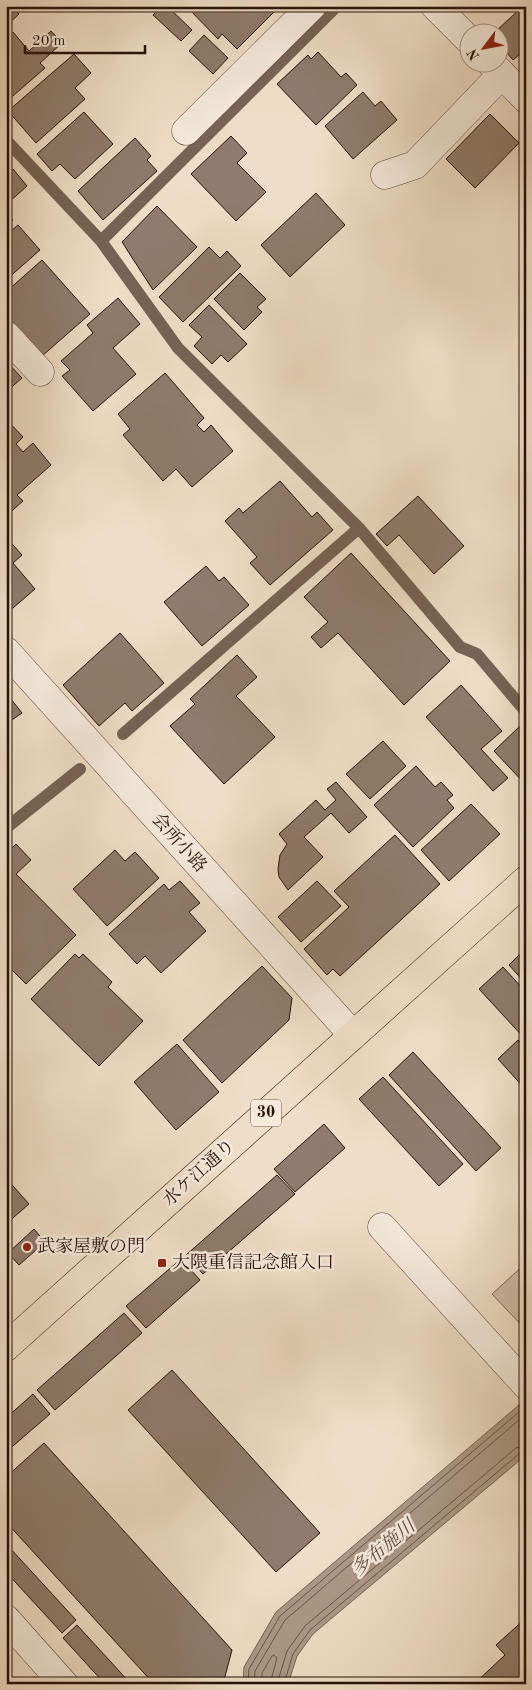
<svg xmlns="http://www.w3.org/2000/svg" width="532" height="1690" font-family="'Old Standard TT','Noto Serif JP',serif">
<rect width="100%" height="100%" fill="#efdec7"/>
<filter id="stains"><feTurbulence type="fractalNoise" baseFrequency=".004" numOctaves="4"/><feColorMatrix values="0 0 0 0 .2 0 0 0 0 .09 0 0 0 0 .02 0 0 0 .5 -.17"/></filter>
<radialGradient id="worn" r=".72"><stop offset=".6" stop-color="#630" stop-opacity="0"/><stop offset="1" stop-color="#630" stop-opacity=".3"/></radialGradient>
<path fill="#cdbba7" stroke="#7a6658" d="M526,1263V1330L492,1294Z"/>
<path fill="#ab9986" stroke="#766354" d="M526,1399V1455L313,1634L297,1656L288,1684H243L244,1667L276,1612Z"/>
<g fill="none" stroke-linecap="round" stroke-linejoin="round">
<path stroke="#695648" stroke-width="1" d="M248,1684L249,1669L280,1616L526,1406
M254,1684L255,1671L285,1620L526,1414
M262,1684V1673L272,1656L274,1655L277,1658L270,1684
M277,1684L287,1651L305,1626L516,1448L526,1445
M284,1684L293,1654L310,1630L520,1453L526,1452"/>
<path stroke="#766354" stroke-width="12" d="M6,140L101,241L178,348L359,528L460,647L477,654L526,712
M101,241L337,6
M123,734L359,528
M6,828L80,769"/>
</g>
<path fill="#8f7c6c" stroke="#271209" d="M6,6H20L15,10L19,14L6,26Z
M162,6H167L192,30L181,41L153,15Z
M186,6H274L277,9L237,49L222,34L218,39Z
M523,6H526V49L513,60L500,45V32H495Z
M51,31L62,43L40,63L45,68L6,102V38L13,32L29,51Z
M204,35L228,58L213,74L189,51Z
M318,52L341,77L346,73L357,85L316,125L277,84L308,55L311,59Z
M74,54L91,73L75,88L85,99L36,143L8,111Z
M363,92L375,106L381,101L397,120L353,159L325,126Z
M84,112L113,144L75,179L60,164L52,171L37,154Z
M490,114L519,143L475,188L446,159Z
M231,136L247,153L237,163L266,192L236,221L191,174Z
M135,138L151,156L147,160L157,171L103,220L78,191Z
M13,169L27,186L8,203L6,201V174Z
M316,193L345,225L290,277L261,245Z
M157,206L197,247L153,290L122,242Z
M6,212L13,220L6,227Z
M18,225L40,250L6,280V235Z
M209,247L220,258L227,251L241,266L183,322L159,297Z
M42,260L90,314L42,356L6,315V292Z
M240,273L266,299L257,307L262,312L244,330L214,299Z
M118,298L140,324L113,348L136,374L93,411L62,376L70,370L61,361L93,333L87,325Z
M209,305L247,344L228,362L221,355L212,364L194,346L202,337L189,325Z
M6,361L22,378L6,392Z
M165,373L204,418L197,425L204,432L211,425L233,451L192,487L176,469L163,481L123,435L130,429L118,414Z
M6,419L23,437L16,444L23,452L33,443L51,465L17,495L23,501L6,516Z
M280,481L312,517L317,512L333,530L270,585L250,563L257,557L225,521L239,508L243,513Z
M418,496L464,546L434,574L399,535L387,546L376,534Z
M6,537L22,555L13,563L35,589L6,614Z
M351,553L450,661L404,705L338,633L321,648L311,637L328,622L304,597Z
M206,566L219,581L224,577L249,605L202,646L164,602Z
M120,633L164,683L132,711L125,703L99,726L63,685Z
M237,655L257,677L236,696L275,737L224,784L170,726L195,704L190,699Z
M461,685L502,731L481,749L508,778L493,791L426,717Z
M7,694L22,713L6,724V695Z
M520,726L526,732V785L494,751Z
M383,741L406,766L370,799L346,774Z
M416,766L435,787L441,782L453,795L447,800L454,808L413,847L374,805Z
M336,782L367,817L349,833L331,813L304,837L323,857L288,890L279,877L278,869L280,855L287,844L279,834L316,800L325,810L336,800L327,789Z
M471,804L500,834L449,881L421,850Z
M395,835L440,884L340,976L333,969L327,975L304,949L349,907L334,891Z
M16,844L31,860L16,874L76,935L26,984L6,964V854Z
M115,850L125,861L135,852L159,878L107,926L73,889Z
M180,881L200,903L189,912L206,931L161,973L145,956L137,964L109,934L164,884L169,890Z
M317,881L341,906L301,942L278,917Z
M526,948V984L509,965Z
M75,954L79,958L83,954L112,982L108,987L143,1021L99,1066L31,999Z
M262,966L292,998L289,1020L222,1083L183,1040Z
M503,967L526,992V1040L479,989Z
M518,1040L526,1049V1090L498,1059Z
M177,1044L219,1092L176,1130L134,1082Z
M413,1052L501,1148L476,1171L389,1075Z
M383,1077L463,1164L439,1186L359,1099Z
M324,1124L345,1148L295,1192L274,1169Z
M277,1175L295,1194L203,1274L186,1255Z
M6,1178L29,1204L6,1224Z
M34,1229L45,1242L19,1265L8,1253Z
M181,1259L200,1280L146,1328L126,1306Z
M124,1313L142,1333L55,1410L37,1390Z
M172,1370L320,1533L276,1572L128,1410Z
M33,1394L50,1414L6,1452V1418Z
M44,1443L232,1650L223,1684H154L6,1522V1477Z
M9,1547L76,1620L62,1633L6,1572V1549Z
M526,1618V1684H474L505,1655L496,1645Z
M77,1625L131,1684H105L63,1638Z"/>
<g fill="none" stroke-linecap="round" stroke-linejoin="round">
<g stroke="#594538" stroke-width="29">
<path id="minor" d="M435,6L470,41
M490,62L526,99
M186,131L312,6
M385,175L415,165L502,74
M6,335L40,372
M6,651L353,1035
M382,1227L526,1385
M6,1619L64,1684"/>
</g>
<g stroke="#271209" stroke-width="29">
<path id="primary" d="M6,1347L526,880"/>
</g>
<use href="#minor" stroke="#f5eadb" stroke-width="28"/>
<use href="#primary" stroke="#efdec7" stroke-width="28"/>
</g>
<g fill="#8f2418" stroke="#f5eadb" stroke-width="2">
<circle cx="27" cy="1247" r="5"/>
<rect x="157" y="1258" width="10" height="10" rx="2.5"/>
</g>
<g text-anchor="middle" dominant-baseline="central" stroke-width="5" stroke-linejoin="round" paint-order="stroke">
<rect fill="#f5eadb" stroke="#655348" stroke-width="1" x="251" y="1099.5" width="30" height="27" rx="4"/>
<g font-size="16" font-weight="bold" fill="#271209">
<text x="266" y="1113">30</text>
</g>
<g font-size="18" fill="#271209" stroke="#f5eadb">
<text transform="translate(179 843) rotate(48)">会所小路</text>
<text transform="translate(199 1173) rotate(-42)">水ケ江通り</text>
</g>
<g font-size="18" fill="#271209" stroke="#f5eadb" text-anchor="start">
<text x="37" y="1247">武家屋敷の門</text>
<text x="172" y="1263">大隈重信記念館入口</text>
</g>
<g font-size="19" font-style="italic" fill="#624f41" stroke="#f5eadb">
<text transform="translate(384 1549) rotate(-40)">多布施川</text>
</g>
</g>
<rect width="532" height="1690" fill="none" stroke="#efdec7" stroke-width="25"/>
<rect x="8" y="8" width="517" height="1675" fill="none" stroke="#271209" stroke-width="2.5"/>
<rect x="12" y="12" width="507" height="1665" fill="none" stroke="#271209"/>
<g transform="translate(484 48) rotate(238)"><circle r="24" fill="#f5eadb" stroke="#a39487"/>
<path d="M0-4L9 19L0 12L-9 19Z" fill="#8f2418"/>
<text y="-8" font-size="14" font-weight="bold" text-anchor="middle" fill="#271209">N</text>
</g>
<path d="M25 45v8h120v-8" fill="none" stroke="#271209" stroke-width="2.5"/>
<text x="32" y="45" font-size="15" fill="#271209" stroke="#f5eadb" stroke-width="4" paint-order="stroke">20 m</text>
<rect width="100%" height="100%" filter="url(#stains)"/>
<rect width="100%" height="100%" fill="url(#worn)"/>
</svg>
